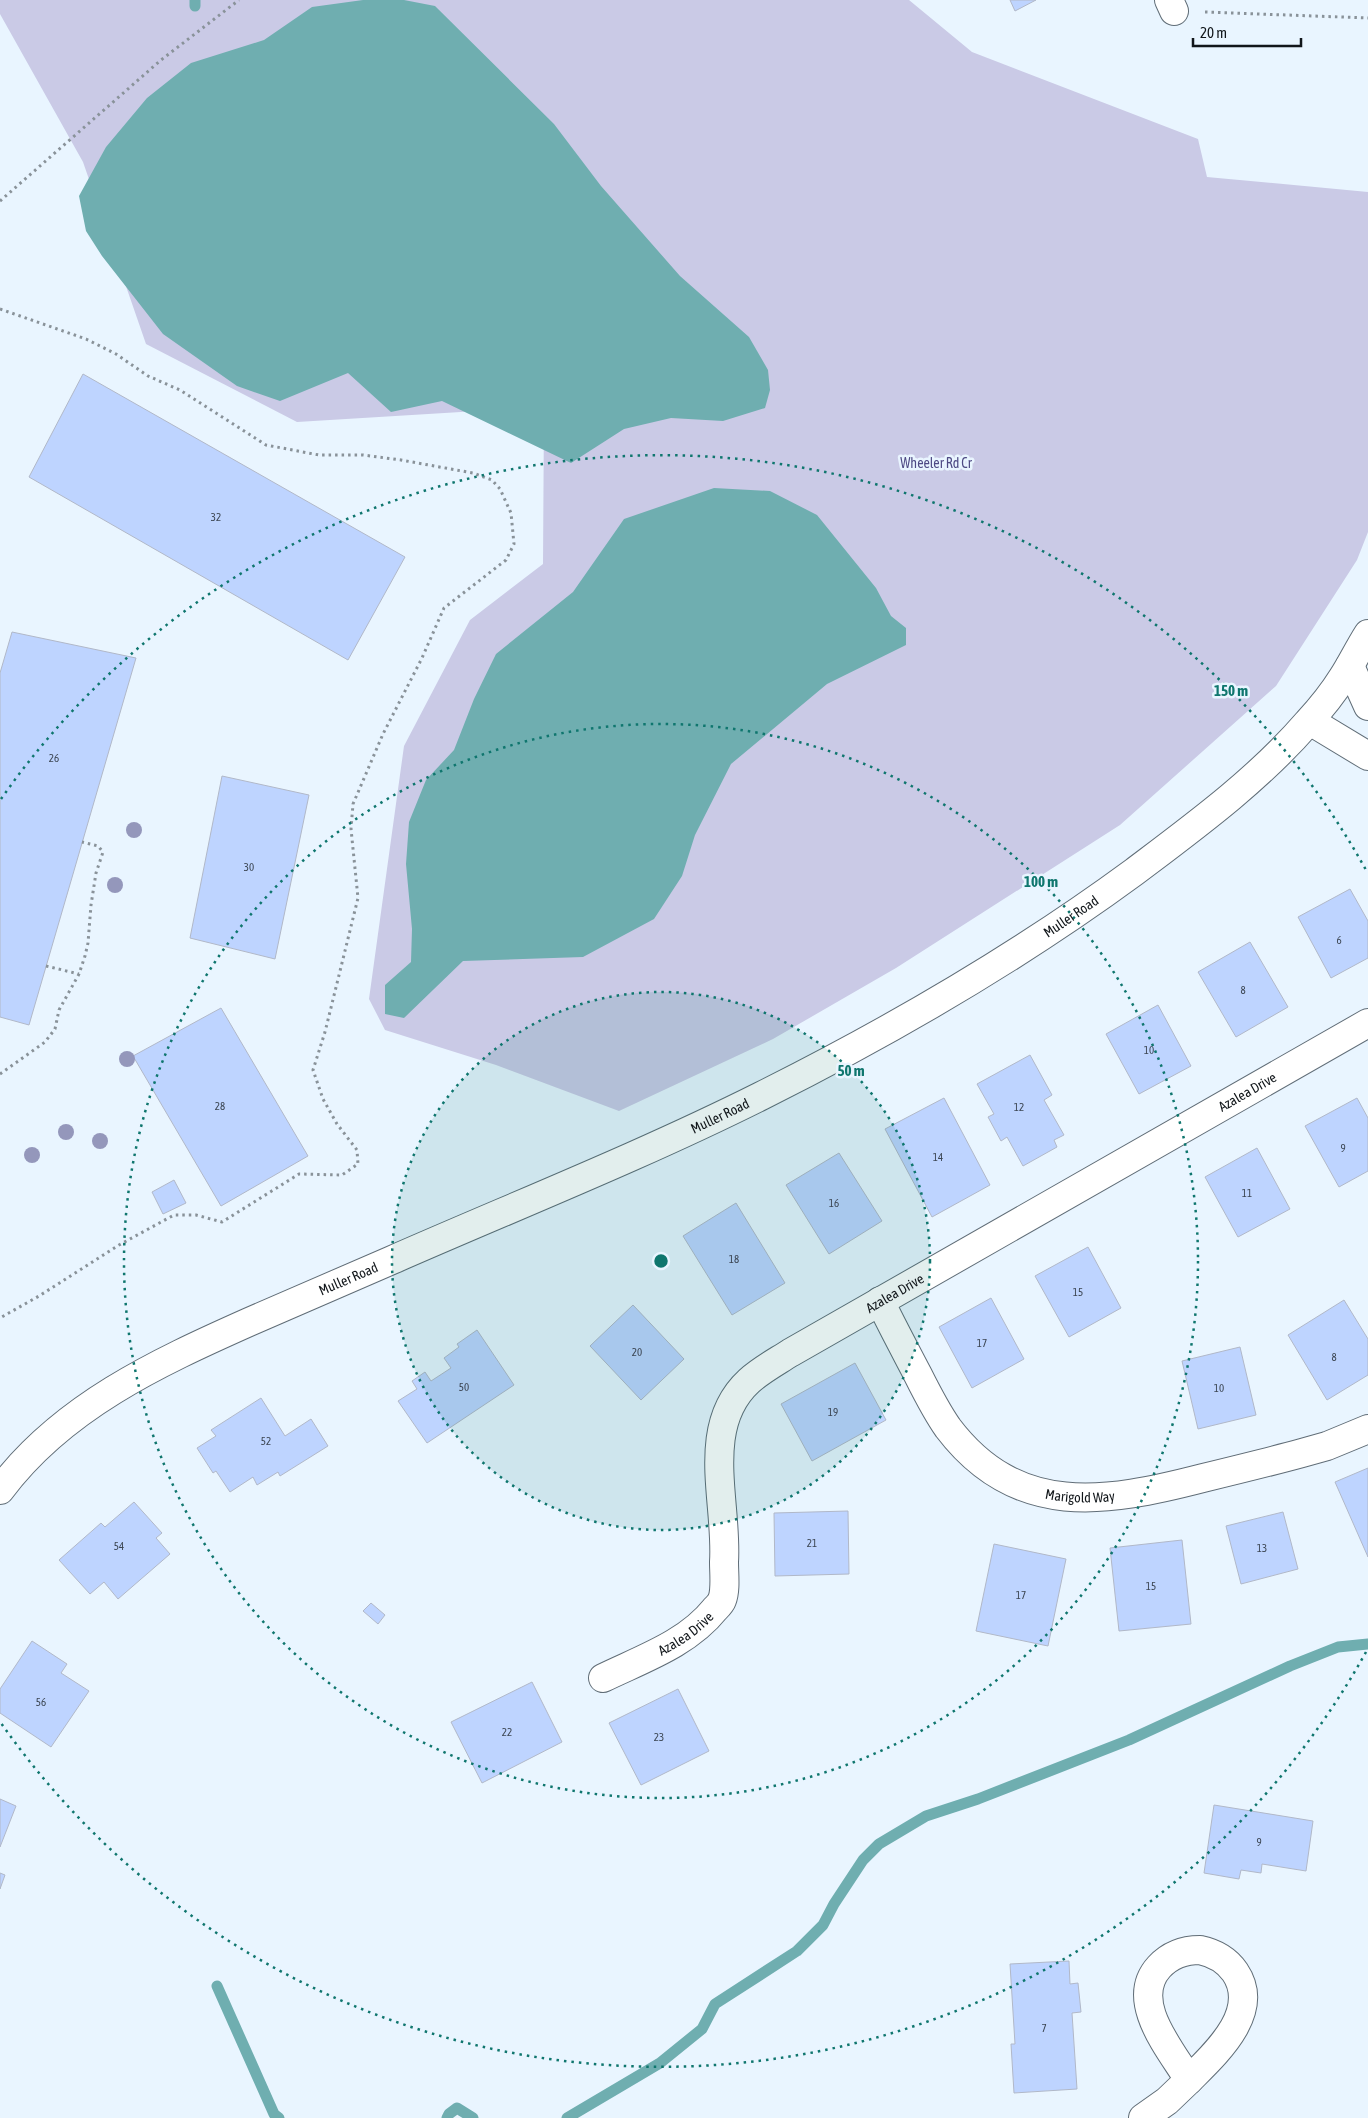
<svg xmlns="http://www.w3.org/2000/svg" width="1368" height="2118" font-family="'Asap Condensed',sans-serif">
<rect width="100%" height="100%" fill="#e9f5ff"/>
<path fill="#cacae6" d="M0,0H909L972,52L1198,139L1207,177L1368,192V532L1357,560L1276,686L1120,825L896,968L773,1039L619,1111L496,1065L385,1030L369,999L404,746L470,620L543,564L544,407L297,422L146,344L83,162L0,14Z"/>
<path fill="#6faeb0" d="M363,0H404L435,6L554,124L601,186L680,276L749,337L768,370L770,390L765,408L723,421L671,418L624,429L571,463L442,401L391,412L348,373L280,401L237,386L163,334L102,256L86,231L79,196L106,147L147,98L191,63L264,40L312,7Z
M714,488L770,491L817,515L876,588L891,616L906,628V645L827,684L731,764L695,835L682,876L654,919L583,957L463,961L404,1018L385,1014V985L411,962L412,929L406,864L409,822L426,780L454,750L474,699L496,654L573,592L624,519Z"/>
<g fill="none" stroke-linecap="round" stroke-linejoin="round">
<path stroke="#6faeb0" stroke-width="11" d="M195,0V6
M217,1986L274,2114L279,2118
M447,2118L449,2114L457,2108L473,2118
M567,2118L660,2063L702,2029L715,2004L797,1951L823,1925L834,1904L863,1860L879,1844L926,1816L978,1799L1129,1740L1290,1666L1338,1647L1368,1644"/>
</g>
<path fill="#bed4ff" stroke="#b1b8c8" d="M1010,0H1036L1015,11Z
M83,374L405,557L348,660L29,477Z
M12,632L136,658L29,1025L0,1017V673Z
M222,776L309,795L275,959L190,938Z
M1350,889L1368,921V958L1331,978L1298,917Z
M1250,942L1288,1007L1236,1037L1198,972Z
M1158,1005L1191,1066L1139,1094L1106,1034Z
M221,1008L308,1156L221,1206L133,1056Z
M1030,1055L1052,1095L1044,1100L1064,1135L1054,1140L1057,1147L1023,1166L1007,1137L1001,1141L988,1117L994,1114L977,1084Z
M944,1098L990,1185L932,1217L885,1129Z
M1357,1098L1368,1118V1171L1339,1187L1305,1126Z
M1257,1148L1290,1209L1238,1237L1205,1177Z
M839,1153L882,1221L829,1254L786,1185Z
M174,1180L186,1203L163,1214L152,1192Z
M736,1203L785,1283L732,1315L683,1236Z
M1088,1247L1121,1308L1069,1337L1035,1276Z
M991,1298L1024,1359L972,1388L939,1327Z
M1344,1300L1368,1339V1375L1327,1400L1288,1335Z
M633,1305L684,1359L641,1400L590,1346Z
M477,1330L514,1385L427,1443L398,1401L417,1389L412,1381L425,1372L431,1381L451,1368L444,1358L459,1347L457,1344Z
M1240,1347L1256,1415L1198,1429L1182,1361Z
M855,1363L886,1420L812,1461L781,1404Z
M261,1398L285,1436L311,1419L328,1446L280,1476L278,1472L257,1485L253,1477L230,1492L216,1471L213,1473L197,1448L216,1436L211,1430Z
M1368,1468V1557L1335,1482Z
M134,1502L162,1533L156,1538L170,1554L118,1599L104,1582L90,1594L59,1560L101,1523L105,1527Z
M848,1511L849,1574L775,1576L774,1513Z
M1283,1512L1298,1569L1241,1584L1226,1526Z
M1182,1540L1191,1624L1119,1631L1110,1548Z
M994,1544L1066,1559L1048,1646L976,1631Z
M371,1603L385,1615L378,1624L363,1611Z
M32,1641L67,1664L61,1673L89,1691L51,1747L0,1713V1689Z
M532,1682L562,1742L482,1783L451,1722Z
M678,1689L709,1751L641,1785L609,1723Z
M0,1799L16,1806L0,1847Z
M1214,1805L1313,1821L1306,1871L1262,1864L1261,1873L1241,1870L1239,1879L1204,1873Z
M0,1873L5,1875L0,1889Z
M1069,1961L1070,1984L1078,1983L1081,2012L1072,2013L1077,2089L1014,2093L1011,2044H1015L1010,1964Z"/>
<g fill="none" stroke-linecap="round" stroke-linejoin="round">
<g stroke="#606d77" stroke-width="30">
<g id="street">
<path d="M1169,0L1174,11"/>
<path d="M1350,666L1368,706"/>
<path d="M1310,721L1368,756"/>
<path id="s1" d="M880,1301C892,1326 905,1350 918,1375C927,1393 936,1411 948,1428C1017,1519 1106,1503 1203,1478C1236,1470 1269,1462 1302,1453L1327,1446L1368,1429"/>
<path id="s2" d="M603,1678C642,1659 687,1644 715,1609C717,1607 721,1603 722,1600C726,1590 724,1574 724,1562C728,1503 699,1427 749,1381C761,1370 776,1362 790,1353L1368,1023"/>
<path d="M1200,1950C1214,1953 1226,1959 1235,1972C1262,2012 1215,2054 1189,2080C1171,2050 1128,2001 1159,1967C1170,1955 1183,1950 1200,1950Z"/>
<path d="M1143,2118L1167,2101L1189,2080"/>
</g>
</g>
<g stroke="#606d77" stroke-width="30">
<g id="secondary">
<path id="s3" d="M0,1490C62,1407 157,1363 249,1322C297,1301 345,1280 392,1260C515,1206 641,1156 761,1096C891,1031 1017,958 1134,872C1195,826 1258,780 1308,722C1321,708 1333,693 1343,677C1352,663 1359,648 1368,634"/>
</g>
</g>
<path stroke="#899299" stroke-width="3" stroke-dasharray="2.5 4" stroke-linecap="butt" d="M1205,12L1368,18
M0,201L161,60L239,0
M0,309L86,339L116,354L148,376L180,390L266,445L319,455H363L401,460L473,473L492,480L500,489L511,513L514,544L506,560L444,608L422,658L383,734L353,804L351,829L358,898L325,1032L313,1070L323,1099L337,1124L357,1150L358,1164L342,1175L299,1174L222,1222L196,1215H174L119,1245L39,1296L0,1318
M46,966L79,974
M0,1074L45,1042L55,1029L59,1010L79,974L85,956L88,943L91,905L96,873L103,852L98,846L82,842"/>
<use href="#street" stroke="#fff" stroke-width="28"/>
<use href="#secondary" stroke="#fff" stroke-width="28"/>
</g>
<g fill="#9497bb">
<circle cx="134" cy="830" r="8"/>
<circle cx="115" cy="885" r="8"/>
<circle cx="127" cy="1059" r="8"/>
<circle cx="66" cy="1132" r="8"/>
<circle cx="100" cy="1141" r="8"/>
<circle cx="32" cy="1155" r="8"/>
</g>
<circle cx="661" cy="1261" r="269" fill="#0f766e" fill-opacity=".12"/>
<g fill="none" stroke="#0f766e" stroke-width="2.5" stroke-dasharray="2.5 5">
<circle cx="661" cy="1261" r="269"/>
<circle cx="661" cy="1261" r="537"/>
<path d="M1366 1652A806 806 0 0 1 1 1723M1 799A806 806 0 0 1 1366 870"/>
</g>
<g text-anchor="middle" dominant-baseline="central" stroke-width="5" stroke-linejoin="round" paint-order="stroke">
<g font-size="11" fill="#3c4653">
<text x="216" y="517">32</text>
<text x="54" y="758">26</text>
<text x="249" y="867">30</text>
<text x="1339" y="940">6</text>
<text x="1243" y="990">8</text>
<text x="1149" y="1050">10</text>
<text x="220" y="1106">28</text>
<text x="1019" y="1107">12</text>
<text x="1343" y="1148">9</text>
<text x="938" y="1157">14</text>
<text x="1247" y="1193">11</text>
<text x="834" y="1203">16</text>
<text x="734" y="1259">18</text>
<text x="1078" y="1292">15</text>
<text x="982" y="1343">17</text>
<text x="637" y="1352">20</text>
<text x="1334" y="1357">8</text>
<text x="464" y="1387">50</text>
<text x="1219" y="1388">10</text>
<text x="833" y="1412">19</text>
<text x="266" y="1441">52</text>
<text x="812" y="1543">21</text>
<text x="119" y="1546">54</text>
<text x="1262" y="1548">13</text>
<text x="1151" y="1586">15</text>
<text x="1021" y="1595">17</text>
<text x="41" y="1702">56</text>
<text x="507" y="1732">22</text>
<text x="659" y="1737">23</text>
<text x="1259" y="1842">9</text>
<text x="1044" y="2028">7</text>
</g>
<g font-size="14" fill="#4e4a84" stroke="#e9f5ff">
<text x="936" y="463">Wheeler Rd Cr</text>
</g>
<g font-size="14" fill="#11161a" stroke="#e9f5ff">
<text stroke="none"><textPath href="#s3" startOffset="1222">Muller Road</textPath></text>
<text stroke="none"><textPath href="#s2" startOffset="948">Azalea Drive</textPath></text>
<text stroke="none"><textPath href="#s3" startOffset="818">Muller Road</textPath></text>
<text stroke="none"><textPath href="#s3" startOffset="412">Muller Road</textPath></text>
<text stroke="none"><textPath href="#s2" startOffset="542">Azalea Drive</textPath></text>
<text stroke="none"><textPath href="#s1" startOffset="299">Marigold Way</textPath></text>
<text stroke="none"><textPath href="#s2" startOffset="94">Azalea Drive</textPath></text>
</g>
</g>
<circle cx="661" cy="1261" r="8" fill="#0f766e" stroke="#e9f5ff" stroke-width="2.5"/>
<g font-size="15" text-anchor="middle" font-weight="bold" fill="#0f766e" stroke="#e9f5ff" stroke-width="5" stroke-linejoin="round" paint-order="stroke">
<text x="1231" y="696">150 m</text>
<text x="1041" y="887">100 m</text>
<text x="851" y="1076">50 m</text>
</g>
<path d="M1193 38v8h108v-8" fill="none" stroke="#11161a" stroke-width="2.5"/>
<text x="1200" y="38" font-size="15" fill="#11161a" stroke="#e9f5ff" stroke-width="4" paint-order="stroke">20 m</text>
</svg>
